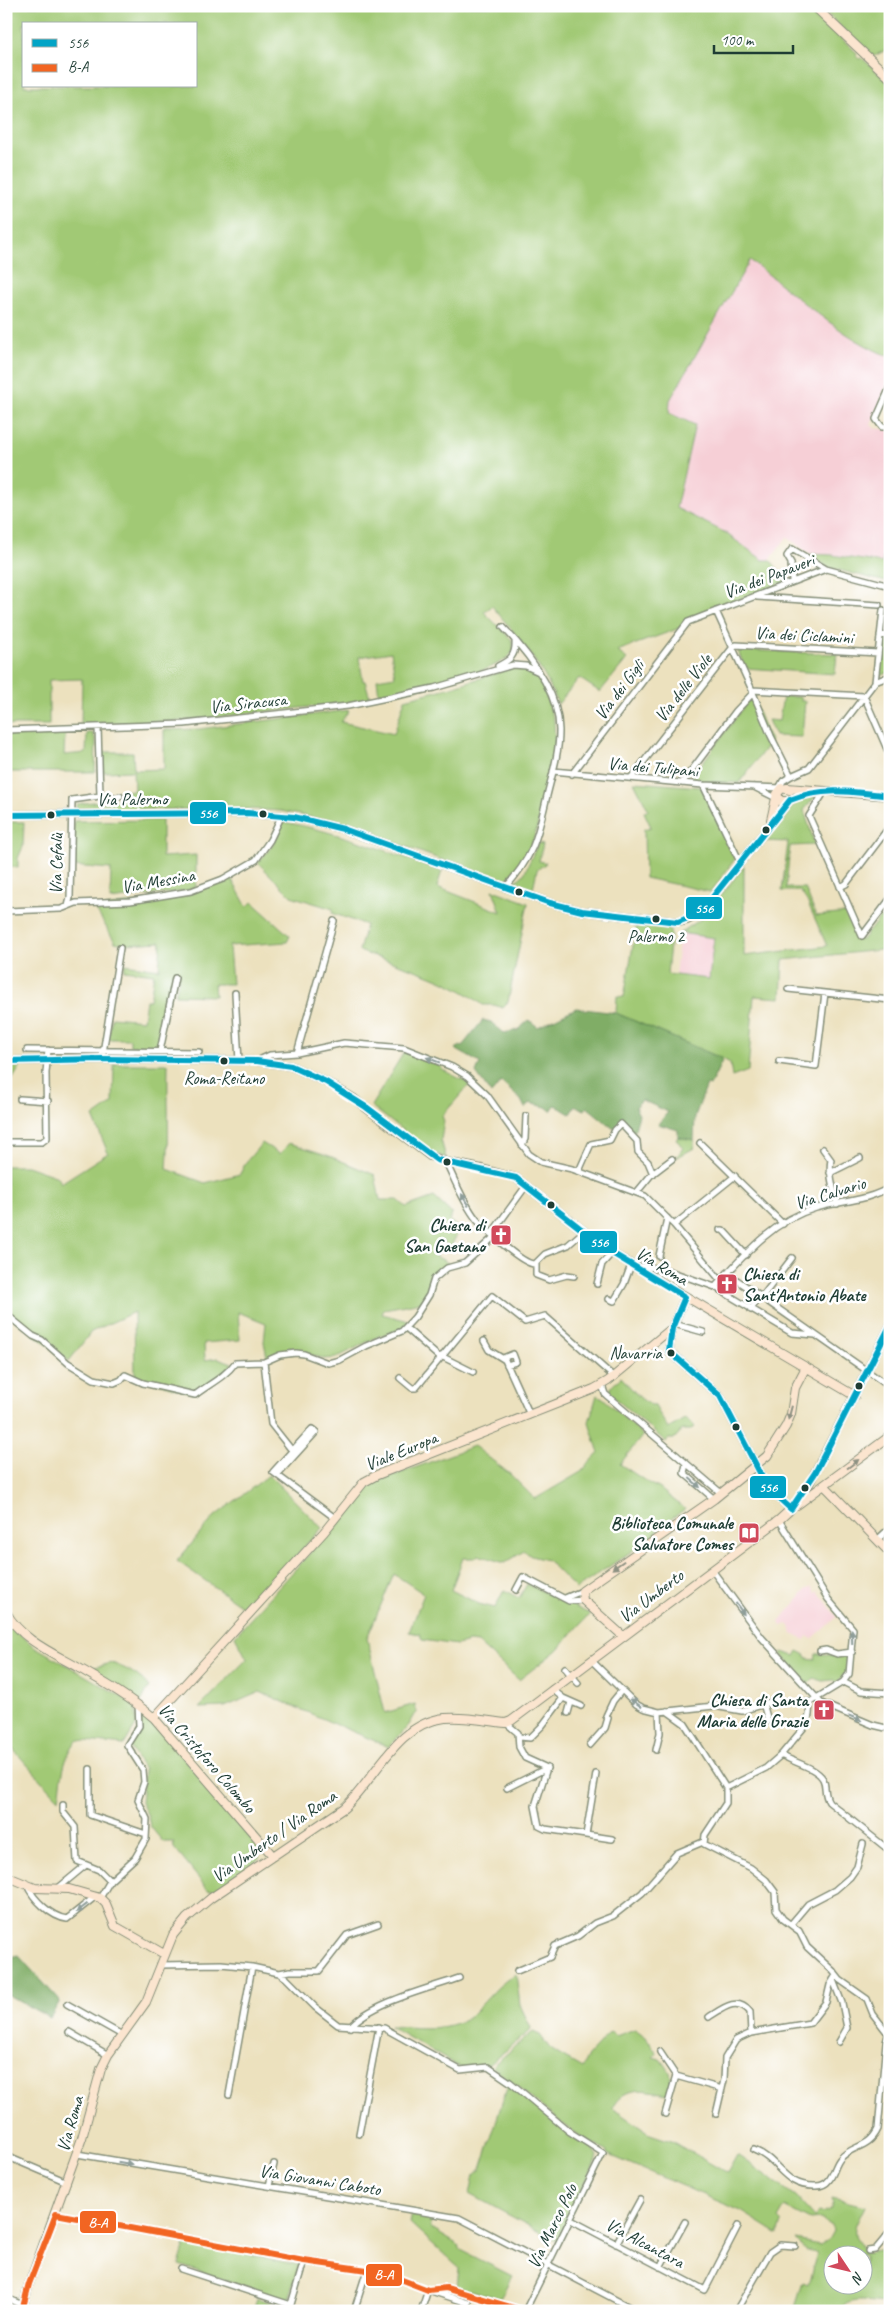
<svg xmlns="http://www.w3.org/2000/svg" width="896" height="2317" font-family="Caveat,sans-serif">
<rect width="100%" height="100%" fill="#fff"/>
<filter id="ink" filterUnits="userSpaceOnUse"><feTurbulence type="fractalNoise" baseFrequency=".02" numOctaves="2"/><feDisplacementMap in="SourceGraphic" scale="10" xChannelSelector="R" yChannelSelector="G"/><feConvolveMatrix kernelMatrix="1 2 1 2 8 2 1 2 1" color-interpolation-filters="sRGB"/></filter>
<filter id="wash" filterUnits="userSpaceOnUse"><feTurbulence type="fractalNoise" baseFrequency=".0096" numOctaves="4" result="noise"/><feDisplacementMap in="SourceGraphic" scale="20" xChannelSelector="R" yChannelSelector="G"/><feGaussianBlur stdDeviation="1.12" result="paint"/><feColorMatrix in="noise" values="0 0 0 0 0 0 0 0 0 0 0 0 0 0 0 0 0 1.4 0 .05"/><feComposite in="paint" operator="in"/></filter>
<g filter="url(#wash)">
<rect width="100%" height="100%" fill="#ece1be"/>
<path fill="#f6cfd6" d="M750,260L837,327L876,351L890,357V378L871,425L875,428L890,430V533L882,563L832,555L810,554L787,537L770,560H763L724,532L676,508L695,425L669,413L670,400Z
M680,933L714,938L709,979L675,975Z
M812,1587L815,1593L818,1591L837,1617L812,1639L807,1636L805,1640L792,1634L790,1626L787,1624L782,1626L779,1622L806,1590Z"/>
<path fill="#a1c974" stroke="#608354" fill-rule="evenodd" d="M6,6H807L857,53L856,56L859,59L862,58L890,84V357C840,337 793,293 750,260L670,400L669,413L695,425L676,508L724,532L763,560H770L784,576V582L685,620L680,628L617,651L627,659L600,692L579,678L558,704C542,664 519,639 492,606L484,612L512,640C513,643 514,647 513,651C503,673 404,692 379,696L377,679L395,676L391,652L359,657L363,681H365L370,698L345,703L182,721L81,724L82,679L49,680V725H6ZM24,24H196V86H24Z
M819,6L887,7C893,19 890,37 886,50L872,57Z
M890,533V583L827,567L810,554L832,555L882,563Z
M885,638L890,639V672L880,676L878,673L883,641Z
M739,650L837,654L835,674L745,668L738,651Z
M517,667L532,671L540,678L554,720L555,743L537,828L529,853L504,883L366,832L334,822L281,811L247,809L75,810L77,804L100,801L105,803L111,802L121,797L126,791L134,790L133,771L103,772L102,752H133L134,770L164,769V730L199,729L349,710L341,722L394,734L405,699L448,688Z
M783,696L801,697V701H805L802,737L775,736L768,720L779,721Z
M753,699L768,737L771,741L739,783L689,781L748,701Z
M87,733H93L96,741L95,772H6V735L65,734L64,755L86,753Z
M634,782L701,787L735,859L711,892L645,878L644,829L651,827L644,812L648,809Z
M816,796L804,810L815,845L790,846L786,888H805L816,916L849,913L861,941L880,917L890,925V949L783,960L781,998L754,996L748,1071L732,1077L730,1063L723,1059L616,1013L617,996L624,997L637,923L669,928L671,935L667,974L709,979L714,938L680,933L704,917L744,866V956L827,946L807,901L800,891H782L788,842L764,841C780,820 789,801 816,796Z
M162,820V857L196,855V887L186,891L110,900L111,869L72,866L74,821Z
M6,822H24L23,847L18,858V868L6,866Z
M284,822C339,832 390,852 442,871L437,887L501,912L493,890L528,903L508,1002L503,1008L494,1005H483C448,977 401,966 359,951L366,925L332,913L333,909L291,896L258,863L272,846Z
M538,843L543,844L539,861L546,863L537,870L532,893L511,886L524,874Z
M231,878L247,907L252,902L290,936L287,942L229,946L232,984H214L215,996L175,995L180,973L173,971L158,1046H130V1039H108L112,1017L143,1020L146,1000H150L154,974L124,970L125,964L159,969L161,942L124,944L115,942L96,910L110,906L181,897Z
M404,1052L442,1067L441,1069L470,1084L442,1116L444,1121L441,1140L446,1158L432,1153L371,1106Z
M114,1064H168C167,1099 170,1134 167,1169L205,1183L240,1174L246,1162L262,1143L280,1154L289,1143L327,1155L375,1175L380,1200H398L406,1207L434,1197L452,1214L450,1221L460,1229L450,1248L442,1241L432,1254L448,1263L430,1279L427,1293L421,1302L384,1309L382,1314L409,1321L401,1329L379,1336L336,1358L324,1359L293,1349L267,1357L264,1342L266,1323L238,1312L240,1340L204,1343L205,1360L218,1358L232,1363L226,1373L196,1393H190L135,1376L134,1312L91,1332L69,1361L13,1319L6,1310V1166H27L58,1177L61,1183L108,1153L93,1117L113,1103Z
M6,1067H20L6,1090Z
M678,1137L694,1140V1148L676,1158L683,1148L676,1139Z
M621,1377C631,1387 641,1403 655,1406L668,1429L686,1418L694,1427L691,1430H682L674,1439H668L666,1442L609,1393L612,1386Z
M597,1395L603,1398L643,1435L620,1464L650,1484L659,1488L685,1509L657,1529V1534L576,1589L547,1560L531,1556L524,1551L505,1563L478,1555L475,1558H463L451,1590L479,1604L495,1608L504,1590L519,1598L527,1584L590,1614L556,1651L519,1680L478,1643L469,1642L457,1645L422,1640L420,1634L409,1632L424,1594L394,1574L367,1638L385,1713L415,1704L416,1713L409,1725L389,1747L260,1692L225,1707L199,1708L247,1659L235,1636L373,1483L474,1446L511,1475L535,1499L581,1472L599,1453L589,1422Z
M269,1475L322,1528L246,1609L177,1561L215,1516Z
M12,1627L32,1645L136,1705V1725L124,1745L77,1740C63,1758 62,1777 59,1799L9,1745L12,1737L6,1732V1630Z
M798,1651L806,1655L807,1658L815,1659L816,1654C828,1653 837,1658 848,1655V1671L836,1683L834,1680L822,1681L814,1678L808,1684L781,1654L782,1652L795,1656Z
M112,1663C127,1669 139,1674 149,1687L141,1702L87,1669Z
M140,1712L159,1729L260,1849L259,1859L215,1890H208L174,1848L173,1842H163L150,1826L148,1816L141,1803L144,1770L129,1745L141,1727Z
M516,1974L520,2005L531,2028L529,2032L489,2064L461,2068L389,2026C417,2027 451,2034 474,2012C488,1999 499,1983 516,1974Z
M635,2029L646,2037L657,2053L653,2057L661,2059C673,2075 673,2075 667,2094C645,2090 625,2084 612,2108L650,2134L671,2141L727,2173L737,2155L795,2196L814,2217L819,2212L823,2213L830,2209L833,2203L832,2198L865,2206C854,2230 848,2231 867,2253L890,2249V2303C875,2304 848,2294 840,2311H794L803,2282L808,2284L817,2253L805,2251L796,2240L820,2245L828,2240L833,2231L831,2225L820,2219L810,2220L785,2207L778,2219L782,2223L778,2234L741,2211L607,2154V2152L570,2130L492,2066L533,2032L540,2035L551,2050L582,2068L588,2056L610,2032L616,2036ZM834,2254H864V2284H834Z
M508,2084L571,2136L593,2148L598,2156L557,2241L470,2194L474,2175L481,2169Z
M412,2214L432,2219L430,2228L460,2246L459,2249L512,2276L500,2298L457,2287L459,2268L410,2223Z
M186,2241L299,2265L288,2300L179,2265Z
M257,2298L285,2307L284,2311H253Z"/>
<path fill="#80ad66" stroke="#50754d" d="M576,1008L616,1013L723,1059L710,1086L707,1085L695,1116L694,1140L678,1137V1130L658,1124L668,1112L642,1100L635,1107L639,1115L635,1129L633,1132L622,1121L614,1129L587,1107L585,1110L575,1106L570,1114L555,1105L551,1111L546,1107L529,1103L525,1108L521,1100L501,1082L491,1094L476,1073L480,1063L455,1049L463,1045L483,1020L491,1022L504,1033L518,1030L529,1020L538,1027Z
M18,1955L60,2001L50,2018L6,1994V1958Z"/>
</g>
<g filter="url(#ink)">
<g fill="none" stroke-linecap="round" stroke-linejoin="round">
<g stroke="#868f79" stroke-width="8">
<path id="street" d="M890,387L876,419L882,427H890
M792,582L791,563L787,556L792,549L826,569
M757,597L879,605
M883,610L875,682L890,676
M716,611L752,690L864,696L890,756
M503,627C528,653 560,693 559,732C559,755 551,778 546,800C537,839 533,857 505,888
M880,635L890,636
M733,647L736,645L878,653
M498,666C510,660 516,656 515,641
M753,693L771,736L791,776
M6,730L184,724L348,706L434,688L513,665L526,666L539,672
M553,771L703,785L782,788
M572,774L688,622L826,569L890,586
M631,778L733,647
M682,783L736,711L753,693L752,690
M703,785L740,862
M754,787L778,799
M778,790L783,781L791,776L809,768L875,682
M825,791L809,816L862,936L890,899
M100,796L106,800L120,796
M840,887L846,884L890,826
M68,906L70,898L72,800L100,796L98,727
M6,911L61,909L76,903L130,901L191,891L223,879L256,860L270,840L282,815
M788,989L890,1000
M235,993L239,1061
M27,1050L199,1052
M160,1051L175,978
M297,1053L334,921
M102,1059L120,948
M257,1061L270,1055L297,1053L344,1043L404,1048L452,1067L467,1076L487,1095L529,1154L541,1162L572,1169L645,1196L674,1225L721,1281
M779,1061L816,1066L825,993
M20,1099L48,1101
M11,1142H42L47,1138L46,1073L48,1050
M700,1143L783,1224
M522,1145L525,1139L526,1116
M823,1149L831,1160C828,1172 834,1191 837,1204
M446,1162C455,1181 464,1204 477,1220C486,1230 523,1265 535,1264L545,1254L568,1245L583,1232
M579,1171L591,1144L610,1140L615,1130L621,1124L637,1141L638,1152L648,1162L653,1174
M830,1173L860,1158
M637,1192L651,1175L672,1159
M674,1225L735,1176
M720,1230H723L746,1255
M492,1233L526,1186
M659,1256L667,1218
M536,1263V1275L549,1280L567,1275L574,1276
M727,1273L890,1387
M597,1284L602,1264L612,1253
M715,1287C743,1256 773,1220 816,1208C841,1201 868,1201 890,1187
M762,1297L792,1258
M609,1299L614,1301L624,1284L631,1265L664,1269L715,1287L792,1333L815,1335
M751,1310L759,1295
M6,1314L33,1336L42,1340L68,1363L94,1379L114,1383L121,1380L125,1375L143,1383L195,1395C209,1384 225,1377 235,1363L264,1362L280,1355L296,1353L304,1354L328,1363L340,1360L366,1346L402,1331L415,1317L429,1295L434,1279L447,1268L465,1263L495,1236
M674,1324L703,1332
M406,1328L440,1358
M484,1341L489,1350L505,1360L530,1415
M441,1356L473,1372
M503,1358L513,1354L516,1362L507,1365
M264,1362L271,1424L294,1453
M400,1378L412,1388H416L492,1296L525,1322L545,1316L614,1377
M602,1385L605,1394L721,1493
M686,1464L684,1473L714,1499
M277,1475L316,1432L312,1429L273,1472L277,1475L335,1518
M877,1540L890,1528
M712,1570L762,1638L821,1703L873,1725L890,1729
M516,1590L523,1577L569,1601L583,1600
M565,1598L582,1591
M820,1651L826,1650L837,1654L852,1652
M591,1660L636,1704L643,1708L659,1712L714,1706L742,1711L776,1700L801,1703L810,1702L843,1682L849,1674L853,1629L828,1599L779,1520
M565,1668L578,1683
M843,1682L861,1691L890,1693
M563,1698L581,1706
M763,1703L768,1721
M667,1711L685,1724L726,1788V1803L705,1835L704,1844L751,1868L766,1880L775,1892L776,1909L783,1919L799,1931L807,1947L833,1971L840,1980L867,1999L873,2014L890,2036
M568,1713L571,1702
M506,1723L518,1733L519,1747L525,1758L547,1768L535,1806L539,1826L545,1829L586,1835L596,1774
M520,1737L530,1738L542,1726L563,1698L552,1689
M590,1745L605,1728L608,1718L606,1716L613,1701L622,1690
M656,1750L660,1733L659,1712
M781,1755C792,1762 816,1767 823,1779C827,1787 823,1793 829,1802L890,1851
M90,1769V1815L146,1834
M507,1788L547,1768
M726,1788L766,1768L781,1755L806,1725L809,1715L810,1702
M63,1805V1812L75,1827L77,1861L99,1870L110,1881
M586,1835L612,1839
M27,1885C33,1899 51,1917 67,1919L96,1896
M57,1889L86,1865
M100,1898L110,1881L135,1858L146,1839L147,1819L138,1800L144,1782L143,1770L127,1745L139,1726L138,1705
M791,1924L808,1904L835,1890L850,1877L857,1867L863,1844
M160,1965L221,1964L252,1967L279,1973L286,1978L315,2007L338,2025L384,2028L460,2070L488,2067L510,2082L570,2132L603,2153L525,2311
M517,1971L550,1957L555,1946L578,1936L595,1923L613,1916L642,1893L677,1853L703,1842
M279,1973L290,1971H319L347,1935L378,1924
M833,1980L842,2003L847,2028L839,2042
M67,2004L122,2035
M709,2017C723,2008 737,1996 750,2012L751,2033
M350,2027C372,2002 428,1989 459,1978
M69,2032L108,2055
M660,2052L676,2076L722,2089
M229,2095L252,1967
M665,2114L676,2076
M716,2114L724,2080L725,2058L736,2040L751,2033L810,2023L826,2002L830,1985L836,1975
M359,2134L379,2027
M754,2150C780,2160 783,2187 816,2186C821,2186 826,2184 829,2180C834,2174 835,2165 840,2159C851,2145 869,2149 878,2129L886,2042L888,2035
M77,2154L459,2218L637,2311
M6,2156L67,2182
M269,2186L274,2164
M56,2214L304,2261L367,2270L397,2278L428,2290L446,2288L525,2311
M571,2220L705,2290L738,2226
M616,2244L640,2200
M868,2251L875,2250L890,2232
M660,2267L685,2222
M181,2269L291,2305
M6,2298L23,2305
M289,2311L304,2261
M354,2311L367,2270
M421,2311L428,2290L468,2303
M736,2311L770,2252L780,2245L795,2246"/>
</g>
<g stroke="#868f79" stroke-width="10">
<path id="secondary" d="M814,6L890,78
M787,788L890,796
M789,801H780L777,794L782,788L790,790
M6,815L247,813L294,817L343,829L550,903L582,911L678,922L687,920L700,913L790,800L800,795L819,791
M771,820L777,794
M6,1061L102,1059L257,1061L291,1066L326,1082L353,1098L430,1156L446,1162L482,1169L516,1178L612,1253L855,1396
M685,1297L672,1328L669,1351L720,1396L768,1488L791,1509
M824,1485L890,1553
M797,1505L890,1436
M6,1612C21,1640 53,1653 79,1668C105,1683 131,1698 154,1718L273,1856
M623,1636L583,1600L582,1591L714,1499L767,1456L786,1426L791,1414L795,1388L806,1367
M154,1718L324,1532L364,1482L377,1475L594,1389L608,1381L672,1328
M6,1876L35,1888L69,1889L100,1898L106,1904L115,1926L164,1954
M22,2311L29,2284L82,2138L101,2069L108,2055L146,2002L173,1935L187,1918L211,1898L344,1808C376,1779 396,1723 445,1718C465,1716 486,1721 506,1723L511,1721L779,1520L791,1509L809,1484L890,1326"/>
</g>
<use href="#street" stroke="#fff" stroke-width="5"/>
<use href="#secondary" stroke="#fbe5cf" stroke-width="8"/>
<g stroke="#fff" stroke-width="10">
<path id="bus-1" d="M6,815L247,813L294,817L343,829L550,903L582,911L678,922L700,913L790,800C823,786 856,792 890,796
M6,1061L102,1059L257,1061L291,1066L326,1082L366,1107L437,1160L516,1178L612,1253L685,1297L672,1328L669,1351L720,1396L768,1488L791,1509L815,1473L890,1326"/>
</g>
<g stroke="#fff" stroke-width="10">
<path id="bus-2" d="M22,2311L29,2284L56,2214L304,2261L367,2270L397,2278L428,2290L446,2288L524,2311"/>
</g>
<use href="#bus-1" stroke="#02a4c6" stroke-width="6"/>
<use href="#bus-2" stroke="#f26522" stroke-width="6"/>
</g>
<defs><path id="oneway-solid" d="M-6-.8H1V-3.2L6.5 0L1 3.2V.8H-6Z" transform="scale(1.25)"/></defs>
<g fill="#8f9e9a">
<use href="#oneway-solid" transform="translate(433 1060) rotate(-159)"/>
<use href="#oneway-solid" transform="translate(465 1200) rotate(-120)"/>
<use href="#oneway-solid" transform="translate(695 1483) rotate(41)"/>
<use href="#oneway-solid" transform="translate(740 1609) rotate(54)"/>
<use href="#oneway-solid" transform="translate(852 1637) rotate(-92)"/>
<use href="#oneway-solid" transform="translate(636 1703) rotate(-144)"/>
<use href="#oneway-solid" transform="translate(855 1718) rotate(22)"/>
<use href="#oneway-solid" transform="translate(82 1908) rotate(142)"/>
<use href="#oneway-solid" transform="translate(125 2163) rotate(10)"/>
</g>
<g fill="#8d9182">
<use href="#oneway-solid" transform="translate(790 1413) rotate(105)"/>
<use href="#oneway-solid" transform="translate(853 1464) rotate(-37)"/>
<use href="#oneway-solid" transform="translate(618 1565) rotate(145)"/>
</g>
</g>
<defs>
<g id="church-square" transform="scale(1.125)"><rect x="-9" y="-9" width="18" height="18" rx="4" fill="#d1495b" stroke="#fff"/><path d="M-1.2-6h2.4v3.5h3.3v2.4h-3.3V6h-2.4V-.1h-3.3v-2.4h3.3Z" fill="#fff"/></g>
<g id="library-square" transform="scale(1.125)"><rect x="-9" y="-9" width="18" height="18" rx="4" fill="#d1495b" stroke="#fff"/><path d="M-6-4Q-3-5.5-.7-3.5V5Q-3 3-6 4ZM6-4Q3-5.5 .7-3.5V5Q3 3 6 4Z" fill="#fff"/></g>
</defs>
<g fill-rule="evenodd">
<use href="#church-square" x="501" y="1235"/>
<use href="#church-square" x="727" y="1284"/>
<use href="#library-square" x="749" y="1533"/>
<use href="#church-square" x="824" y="1710"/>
</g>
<g fill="#1f3d34" stroke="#fff" stroke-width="2">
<circle cx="263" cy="814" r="4.5"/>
<circle cx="51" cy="815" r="4.5"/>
<circle cx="766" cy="830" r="4.5"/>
<circle cx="519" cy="892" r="4.5"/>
<circle cx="656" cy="919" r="4.5"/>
<circle cx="224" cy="1061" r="4.5"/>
<circle cx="447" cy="1162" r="4.5"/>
<circle cx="551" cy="1205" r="4.5"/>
<circle cx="671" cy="1353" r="4.5"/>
<circle cx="859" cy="1386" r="4.5"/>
<circle cx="736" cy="1427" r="4.5"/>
<circle cx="805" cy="1488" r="4.5"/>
</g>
<g text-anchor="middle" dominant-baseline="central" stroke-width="5" stroke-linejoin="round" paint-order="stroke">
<g font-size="17" fill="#1f3d34" stroke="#fff">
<text x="656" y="936">Palermo 2</text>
<text x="224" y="1078">Roma-Reitano</text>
<text x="662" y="1353" text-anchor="end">Navarria</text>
</g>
<g font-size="18" fill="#1f3d34" stroke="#fff">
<text transform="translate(769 576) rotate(-21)">Via dei Papaveri</text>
<text transform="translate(804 635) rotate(3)">Via dei Ciclamini</text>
<text transform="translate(683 688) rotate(-52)">Via delle Viole</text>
<text transform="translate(619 690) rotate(-53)">Via dei Gigli</text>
<text transform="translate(248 703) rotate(-6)">Via Siracusa</text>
<text transform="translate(653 767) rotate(5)">Via dei Tulipani</text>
<text x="132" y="799">Via Palermo</text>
<text transform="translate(56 864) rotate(-89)">Via Cefalù</text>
<text transform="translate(158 881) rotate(-10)">Via Messina</text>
<text transform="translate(830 1193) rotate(-17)">Via Calvario</text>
<text transform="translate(662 1266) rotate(31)">Via Roma</text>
<text transform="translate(401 1451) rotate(-22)">Viale Europa</text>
<text transform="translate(651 1596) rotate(-37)">Via Umberto</text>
<text transform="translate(207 1758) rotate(49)">Via Cristoforo Colombo</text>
<text transform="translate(274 1836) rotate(-35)">Via Umberto / Via Roma</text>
<text transform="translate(70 2124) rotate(-74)">Via Roma</text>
<text transform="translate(320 2180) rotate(9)">Via Giovanni Caboto</text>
<text transform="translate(552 2226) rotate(-64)">Via Marco Polo</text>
<text transform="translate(645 2243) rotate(28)">Via Alcantara</text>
</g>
<g font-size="18" font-weight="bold" fill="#1f3d34" stroke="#fff" text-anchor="end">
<text x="485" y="1225">Chiesa di<tspan x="485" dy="21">San Gaetano</tspan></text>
<text x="743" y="1274" text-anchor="start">Chiesa di<tspan x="743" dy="21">Sant'Antonio Abate</tspan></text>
<text x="733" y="1523">Biblioteca Comunale<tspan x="733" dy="21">Salvatore Comes</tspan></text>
<text x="808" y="1700">Chiesa di Santa<tspan x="808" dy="21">Maria delle Grazie</tspan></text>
</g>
</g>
<g stroke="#fff" stroke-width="2">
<rect x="189" y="801" width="38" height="24" rx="5" fill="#02a4c6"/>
<rect x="685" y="896" width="38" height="24" rx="5" fill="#02a4c6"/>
<rect x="579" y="1230" width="39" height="24" rx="5" fill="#02a4c6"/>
<rect x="749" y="1475" width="38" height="24" rx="5" fill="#02a4c6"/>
<rect x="79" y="2210" width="38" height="24" rx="5" fill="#f26522"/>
<rect x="365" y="2263" width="38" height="24" rx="5" fill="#f26522"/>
</g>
<g font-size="14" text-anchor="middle" font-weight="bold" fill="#fff">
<text x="208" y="818">556</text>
<text x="704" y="913">556</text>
<text x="599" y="1247">556</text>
<text x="768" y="1492">556</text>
<text x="98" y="2227">B-A</text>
<text x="384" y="2279">B-A</text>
</g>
<rect width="896" height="2317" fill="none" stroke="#fff" stroke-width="25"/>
<rect x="22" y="22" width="175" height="65" fill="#ffffff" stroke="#a5b1ae"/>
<rect x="32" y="39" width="25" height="8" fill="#02a4c6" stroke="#a5b1ae"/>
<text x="68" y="48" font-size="15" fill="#1f3d34">556</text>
<rect x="32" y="64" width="25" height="8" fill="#f26522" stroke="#a5b1ae"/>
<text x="68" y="72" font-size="15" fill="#1f3d34">B-A</text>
<g transform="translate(848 2270) rotate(125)"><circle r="24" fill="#ffffff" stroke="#a5b1ae"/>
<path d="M0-4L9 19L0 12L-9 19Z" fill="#d1495b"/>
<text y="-8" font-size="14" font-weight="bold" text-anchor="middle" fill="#1f3d34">N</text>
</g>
<path d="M714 45v8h79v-8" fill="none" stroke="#1f3d34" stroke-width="2.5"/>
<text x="721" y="45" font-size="15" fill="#1f3d34" stroke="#ffffff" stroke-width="4" paint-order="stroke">100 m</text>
</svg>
